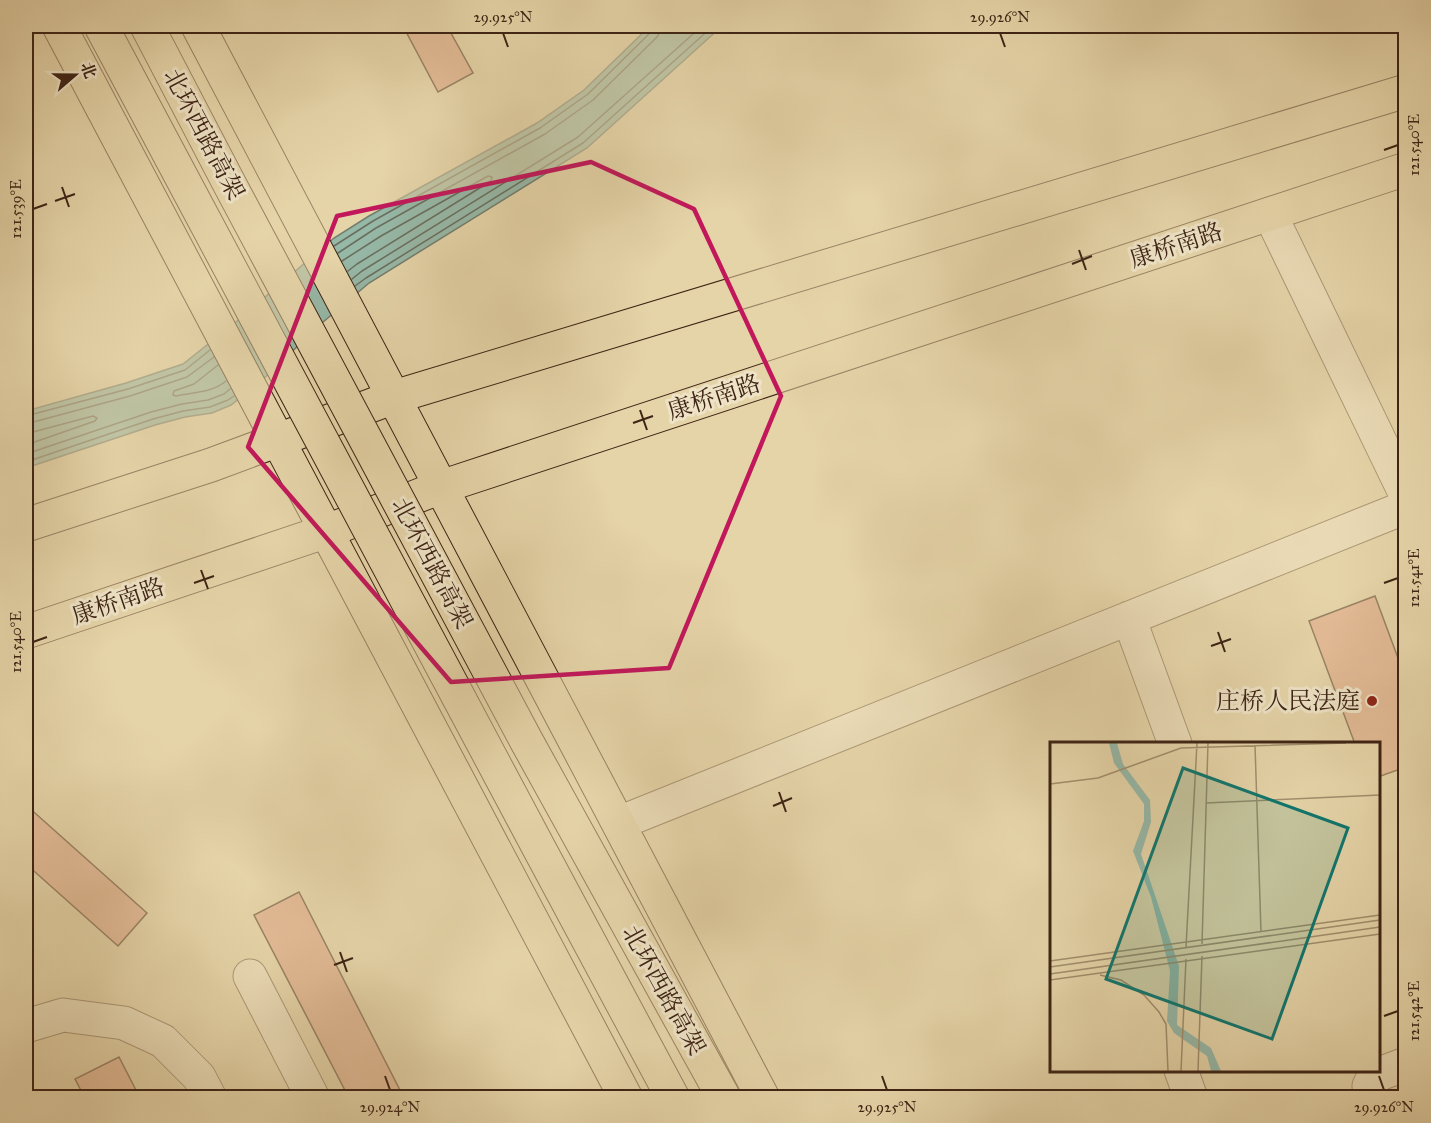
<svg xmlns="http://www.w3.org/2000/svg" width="1431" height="1123" font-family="'IM FELL Great Primer','Noto Serif SC',serif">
<rect width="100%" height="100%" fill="#e5d4a8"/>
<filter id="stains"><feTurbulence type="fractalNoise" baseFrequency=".00333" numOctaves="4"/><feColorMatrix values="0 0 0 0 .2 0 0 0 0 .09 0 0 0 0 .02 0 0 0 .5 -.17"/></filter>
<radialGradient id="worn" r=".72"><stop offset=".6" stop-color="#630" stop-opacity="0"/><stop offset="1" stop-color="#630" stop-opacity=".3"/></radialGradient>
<path fill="#96b8a7" stroke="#737d6d" stroke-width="1.5" d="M650,26H722L587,148L369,283L322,323L260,382L231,405L212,413L185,417L155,425L26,468V411L126,383L183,364L236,322L334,238L369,216L537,123L584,90Z"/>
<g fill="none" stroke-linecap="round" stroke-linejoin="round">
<path stroke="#6a6e5e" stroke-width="1.5" d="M334,246L373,221L540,128L588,94L651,32L653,26
M338,253L376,228L545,134L593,100L657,37L660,32L661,26
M342,261L381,236L488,176L492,177L491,181L357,264L348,271
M352,279L362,271L578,137L702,26
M355,286L366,278L583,143L713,26
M218,365L194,384L174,391L173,395L176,396C193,392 212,393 226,381
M26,416L128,389L185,370L210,350
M26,424L130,396L187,377L214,357
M26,433L33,432L93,416L97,418L95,421L26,445
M26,454L151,412L182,404L208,400L224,394L230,389
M26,462L153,419L183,411L210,407L228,400L234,396"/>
</g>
<path fill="#dfa184" stroke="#3e2415" stroke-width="1.5" d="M403,26H447L473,73L438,92Z
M1375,596L1398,658L1406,655V767L1378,777V744H1355L1309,621Z
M26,805L147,913L118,946L26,864Z
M299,892L404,1098H349L254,915Z
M119,1057L140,1098H85L75,1079Z"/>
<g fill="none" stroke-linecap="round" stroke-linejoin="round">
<g stroke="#68503a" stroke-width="35">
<path id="minor" d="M1270,214L1406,495
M1129,618L1175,744
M619,823L1406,507
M250,976L313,1098
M26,1026L63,1015L124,1023L163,1041L199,1077L210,1098
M1181,1070L1191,1098
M1374,1098L1369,1086L1374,1076L1406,1064"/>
</g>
<g stroke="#3e2415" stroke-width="35">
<path id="major" d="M59,26L626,1098
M198,26L763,1098
M26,525L211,465L394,397L1406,91
M26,632L327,531L441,487L1406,169"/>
</g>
<use href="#minor" stroke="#eee3c6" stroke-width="33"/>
<use href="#major" stroke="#e5d4a8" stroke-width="33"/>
<g stroke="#3e2415" stroke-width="35" stroke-linecap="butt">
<path id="highway-bridge" d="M101,26L540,850L673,1098
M147,26L230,185L527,742L724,1098"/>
</g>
<use href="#highway-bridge" stroke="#e5d4a8" stroke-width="33"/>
</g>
<path d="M0 0H1431V1123H0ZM591,162L694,209L781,396L669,668L451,682L248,447L337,216Z" fill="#e5d4a8" fill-opacity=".55" fill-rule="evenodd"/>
<path fill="none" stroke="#c2185b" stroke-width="4.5" stroke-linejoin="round" d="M591,162L694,209L781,396L669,668L451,682L248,447L337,216Z"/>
<path fill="none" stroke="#3e2415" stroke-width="2" d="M503,33L508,47M1000,33L1005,47M1384,150L1398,145M62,187L69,207M55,201L75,194M33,209L47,204M1079,250L1086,270M1072,264L1092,256M640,410L647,430M633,423L653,416M201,570L208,589M194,583L214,576M1384,583L1398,578M1218,632L1225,652M33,642L47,637M1211,646L1231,639M779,792L786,812M773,806L792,798M340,952L347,972M334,965L353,958M1384,1016L1398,1011M385,1076L390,1090M882,1076L887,1090M1379,1076L1384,1090"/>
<circle fill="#8f2418" stroke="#eee3c6" stroke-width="2" cx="1372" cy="701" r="6"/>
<g text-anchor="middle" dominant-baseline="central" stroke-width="6" stroke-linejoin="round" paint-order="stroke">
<g font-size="24" fill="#3e2415" stroke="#eee3c6">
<text transform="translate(204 134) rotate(62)">北环西路高架</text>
<text transform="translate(1176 245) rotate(-18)">康桥南路</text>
<text transform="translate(714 397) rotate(-18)">康桥南路</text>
<text transform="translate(432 563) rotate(62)">北环西路高架</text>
<text transform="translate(118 601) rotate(-19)">康桥南路</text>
<text transform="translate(664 990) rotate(61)">北环西路高架</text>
</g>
<g font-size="24" fill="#3e2415" stroke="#eee3c6" text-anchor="end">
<text x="1360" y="701">庄桥人民法庭</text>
</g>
</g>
<g transform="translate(1050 742)">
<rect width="330" height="330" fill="#e5d4a8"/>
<path d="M59,1H67L73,22L100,58L101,80L91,112L129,224L127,283L161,306L171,329H161L157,314L124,291L117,279L120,229L101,155L83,109L94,79V62L64,21Z" fill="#96b8a7"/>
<path fill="none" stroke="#a28e6d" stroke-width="1.5" d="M205,3L211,190M0,42L48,36L131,6L296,1M156,61L330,53M152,202L158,1M136,205L147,1M0,219L330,173M0,225L330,178M0,232L330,185M50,233L71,238L94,253L109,270L116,282L118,329M0,238L330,192M131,329L136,217M148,329L152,214"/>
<path fill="#0f766e" fill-opacity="0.15" stroke="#0f766e" stroke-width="3" d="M133,26L298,86L222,297L56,237Z"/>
<rect width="330" height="330" fill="none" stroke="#3e2415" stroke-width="3"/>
</g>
<rect width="1431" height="1123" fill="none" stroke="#e5d4a8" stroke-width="66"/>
<g transform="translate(75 75) rotate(70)" stroke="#eee3c6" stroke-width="4.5" paint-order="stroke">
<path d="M0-4.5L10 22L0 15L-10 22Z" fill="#3e2415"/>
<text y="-9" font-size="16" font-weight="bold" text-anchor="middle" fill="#3e2415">北</text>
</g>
<rect x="33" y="33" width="1365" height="1057" fill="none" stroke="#3e2415" stroke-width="2"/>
<g font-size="15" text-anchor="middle" fill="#3e2415">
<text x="503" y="22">29.925°N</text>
<text x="1000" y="22">29.926°N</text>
<text transform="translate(1414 145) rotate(-90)" y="5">121.540°E</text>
<text transform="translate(16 209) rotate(-90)" y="5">121.539°E</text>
<text transform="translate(1414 578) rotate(-90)" y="5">121.541°E</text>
<text transform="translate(16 642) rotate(-90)" y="5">121.540°E</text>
<text transform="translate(1414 1011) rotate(-90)" y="5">121.542°E</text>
<text x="390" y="1112">29.924°N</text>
<text x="887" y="1112">29.925°N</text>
<text x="1384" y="1112">29.926°N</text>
</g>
<rect width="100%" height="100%" filter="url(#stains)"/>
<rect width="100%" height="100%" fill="url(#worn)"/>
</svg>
